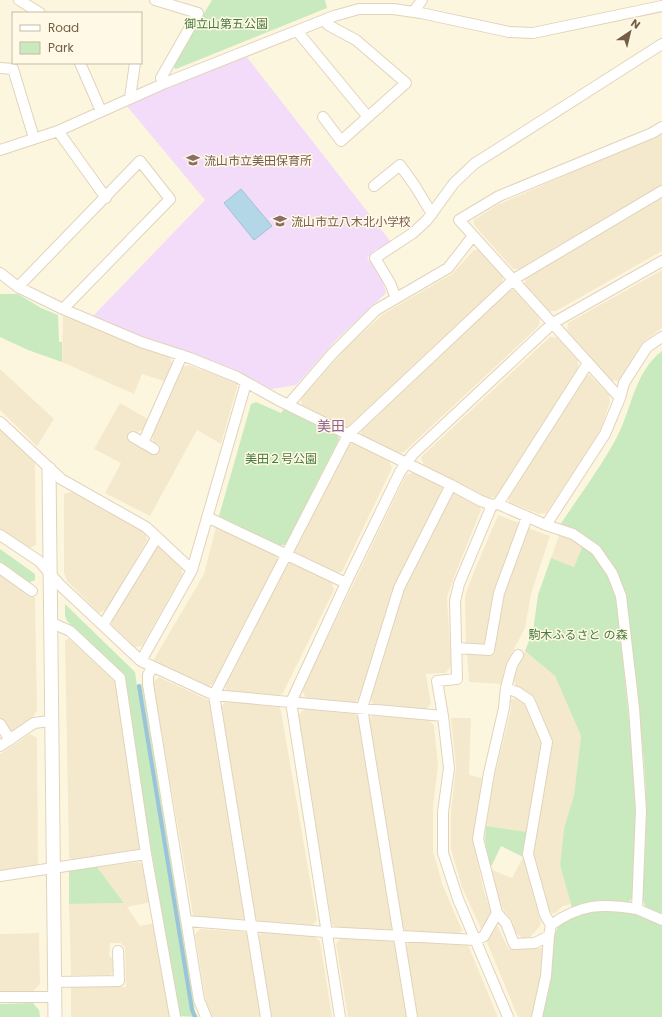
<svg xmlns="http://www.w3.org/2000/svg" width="662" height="1017" font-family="Poppins,'Noto Sans JP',sans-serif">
<rect width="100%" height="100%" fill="#fdf6df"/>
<path fill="#f5e9cd" d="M662,133V185L519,269H513L474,225V220L497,205Z
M662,196V251L556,311H549L525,284L526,277Z
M474,250H479L503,276L502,283L350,427L344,428L302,408L301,399L348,346L383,314L452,274Z
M662,270V328L643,342L618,381L611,380L567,330L568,323Z
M508,290H515L540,318L539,326L404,452L396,453L361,435V430Z
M63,313L171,355L170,358L172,363L164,381L142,374L134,394L62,362Z
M550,337H557L578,360V368L496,497L488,498L424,466L421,457Z
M189,365L202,370L204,367L236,380L238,384L221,444L197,430L150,516L105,493L121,463L94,449L120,403L148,419L143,430L136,432L133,430L128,440L155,455L160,445L154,442L152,437L182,367Z
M0,369L54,419L37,446L0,410Z
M584,375H590L609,395L610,402L600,431L546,513L539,514L509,502L508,495Z
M0,428L32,459L35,465L36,545L29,548L0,529Z
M355,443L389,460L392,468L342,572L334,573L297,555L294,550L348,444Z
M415,472L441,485L443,491L360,697L355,703L306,698L302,690L406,475Z
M72,492L146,533L147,540L106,610L99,613L67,581L64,573V494Z
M457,492L479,504L481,510L456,572L447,597L451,666L446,673L426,674L431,704L426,709L373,704L370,698L404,589L451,494Z
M498,515L519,523L494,595L488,639L482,645L466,643L465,597L471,579Z
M216,527L276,555L278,561L216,682L208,687L153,661L204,574Z
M526,527L550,536L531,594L525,628L506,664L501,684L469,682L467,653L494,654L502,598Z
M560,533L583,545L574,567L551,558Z
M159,546L182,568V575L142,646L135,647L112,625V618L153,548Z
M292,562L331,581L334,590L283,693L278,696L227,692L224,685L287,564Z
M0,573L35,598L37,710L33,717L13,731L8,729L0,717Z
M71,638L114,677L117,683L144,848L140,853L74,862L69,857L65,640Z
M525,651L555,676L581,736L574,795L564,828L560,865L571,904L563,906L554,914L548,911L533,853L552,742L533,696L516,685L513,679Z
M159,677L212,702L246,917L242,922L198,919L193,915L153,682Z
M517,697L526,704L541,742L527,832L486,826L494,779L511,709V700Z
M225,702L279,707L281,711L317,920L311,927L261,923L255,919L220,708Z
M304,709L355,714L360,719L394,927L389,931L339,929L332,924L297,716Z
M372,716L429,720L434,725L438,766L433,807V851L443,886L462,930L458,936L407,932L403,928L368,720Z
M451,718H471L469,775L482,778L473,841L484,892L492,915L482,931L462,887L451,849V810L456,767Z
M30,734L37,738L38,864L33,868L0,872V754Z
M523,857L541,923L540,926L529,938H522L516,933L512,920L501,907L490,869L512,878Z
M139,862L145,866L151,902L127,907L140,926L155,923L170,1017H71V987H126L125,948L121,943H110L109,956L115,961V970L110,975H71L69,904L124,903L97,867Z
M496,923L509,950L544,948L543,974L533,1017H518L486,940Z
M200,929L245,932L249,935L262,1017H212L207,1008L195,934Z
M263,932L313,936L320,941L332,1017H271L257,937Z
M39,933L40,984L33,991L0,992V934Z
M341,938L392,940L397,945L408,1017H348L336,944Z
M409,942L468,945L498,1017H417L406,947Z"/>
<path fill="#f3dcf9" d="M246,56L391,242L379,250L376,249L367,258L381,275L386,293L336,340L296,385L272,389L191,353L133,333L93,316L205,200L126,105Z"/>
<path fill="#c8eabe" d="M212,0H325L327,8L176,69L172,66Z
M0,294H18L41,308L58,315L59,342H62V362L28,350L0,337Z
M662,351V915L646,908L642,898C644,863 647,829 646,795C644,746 637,697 631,649C628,622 628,590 614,567C601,545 583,534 560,525C579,496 601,467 617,437C632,408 634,373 662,351Z
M256,402L281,413L284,409L337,434L339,439L286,544L280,546L219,516L251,404Z
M583,545C599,559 607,573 616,593L638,809L634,896L629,902L572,908L560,865L564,828L574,795L581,736L555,676L525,651L533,631L538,595L551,558L574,567Z
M0,549L35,574V580L28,583L0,563Z
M65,604L135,672L137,686L142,684L195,1011L198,1017L178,1016L123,675L67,621L65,616Z
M486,826L527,832L523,857L501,846L490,869L485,840Z
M97,867L124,903L69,904V871Z
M591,909L629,912L662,924V1017H542L551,978L554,936L558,927L571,916Z
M33,1003L39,1010L40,1017H0V1004Z"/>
<path fill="#b3d7e7" stroke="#99c4d9" d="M241,189L272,226L254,240L224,203Z"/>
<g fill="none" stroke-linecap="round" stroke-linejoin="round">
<path stroke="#99c4d9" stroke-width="4" d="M139,686L192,1010L195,1017"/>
<g stroke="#e1d3bb" stroke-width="12">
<path id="minor" d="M19,0L40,13
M155,0L198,13L161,78L165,83
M414,11L422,0
M297,31L368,117
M80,63L101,111
M0,68L13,69L34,138
M130,98L135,63
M323,117L341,141L406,83L356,40L328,25L325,20
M58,131L106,198
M0,150L58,131L165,83L334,16L359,9H393L421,13L509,32L533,33L662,6
M374,186L400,165L415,186L432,214
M0,273L18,287L63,309L141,342L190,358L237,377L278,400L451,485L481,501L492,505L498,504L546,525L573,534L596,550L612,573L621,596L634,708L641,810L637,909L662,920
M18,287L140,161L170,199L63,309
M396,298L390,283L375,258L413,233L427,220L454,183L474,164L662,44
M620,398L459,220L499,196L652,133L662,127
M288,405L332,354L376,310L448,268L473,236
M0,422L61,479L146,527L192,570
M133,437L154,449
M143,443L182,355
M498,504L588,363
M492,505L459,584L455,601L457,679L437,681L443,716L449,768L443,812V853L458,899L508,1017
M207,517L346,583
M546,525L605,434L620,398L624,383L647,347L662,337
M0,535L39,561L60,585L141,661L214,695L443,716
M0,568L32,591
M50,622L70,631L120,678L146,854L175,1017
M103,625L157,537
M457,648L489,650L499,593L527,517
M518,655L512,665L506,688L504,708L489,773L478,839L497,913L506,923L514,944L535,943L549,936
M141,661L192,570L246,383
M153,667L148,675V684L199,1000L206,1017
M506,688L517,692L529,700L547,742L528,854L545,915L551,925
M0,724L10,740
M0,746L34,723L50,721
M0,876L146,854
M187,921L325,932L476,940L484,936L497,913
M54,982L119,981L118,951
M0,997H54
M266,1017L214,695L348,435L514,279L662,191
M340,1017L291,702L346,583L400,472L413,454L553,323L662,261
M412,1017L362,708L399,588L451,485
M537,1017L546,976L549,936L551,925C580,904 602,903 637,909"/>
</g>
<g stroke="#e1d3bb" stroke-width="15">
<path id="tertiary" d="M49,469L55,1017"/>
</g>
<use href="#minor" stroke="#fff" stroke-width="10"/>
<use href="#tertiary" stroke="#fff" stroke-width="13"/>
</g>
<defs>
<g id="school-bare" transform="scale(1.08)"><path d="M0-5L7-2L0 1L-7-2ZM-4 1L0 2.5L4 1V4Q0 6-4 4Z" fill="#8d6e63" stroke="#fff9e6" stroke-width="2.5" paint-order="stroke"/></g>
</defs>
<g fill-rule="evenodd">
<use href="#school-bare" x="193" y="160"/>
<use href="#school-bare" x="280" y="221"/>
</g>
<g text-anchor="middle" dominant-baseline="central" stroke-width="3" stroke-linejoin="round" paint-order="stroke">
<g font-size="12" fill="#467a3e" stroke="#fff9e6">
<text x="226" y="23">御立山第五公園</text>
<text x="281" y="458">美田２号公園</text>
<text x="578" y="634">駒木ふるさと の森</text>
</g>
<g font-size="12" fill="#785e54" stroke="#fff9e6" text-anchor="start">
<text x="204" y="160">流山市立美田保育所</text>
<text x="291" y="221">流山市立八木北小学校</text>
</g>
<g font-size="14" fill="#8e6198" stroke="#fff9e6">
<text x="331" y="426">美田</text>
</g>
</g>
<rect x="12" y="12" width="130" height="52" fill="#fff9e6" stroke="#c7bba6"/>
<rect x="20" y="25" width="20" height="6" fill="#ffffff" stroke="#c7bba6"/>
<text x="48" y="32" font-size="12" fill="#745e46">Road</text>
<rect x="20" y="42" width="20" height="12" fill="#c8eabe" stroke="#c7bba6"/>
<text x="48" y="52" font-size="12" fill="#745e46">Park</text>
<g transform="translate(630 32) rotate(35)" stroke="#fff9e6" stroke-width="3" paint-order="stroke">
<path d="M0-3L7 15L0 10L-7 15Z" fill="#745e46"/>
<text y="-6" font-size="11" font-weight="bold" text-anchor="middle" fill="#745e46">N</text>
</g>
</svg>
